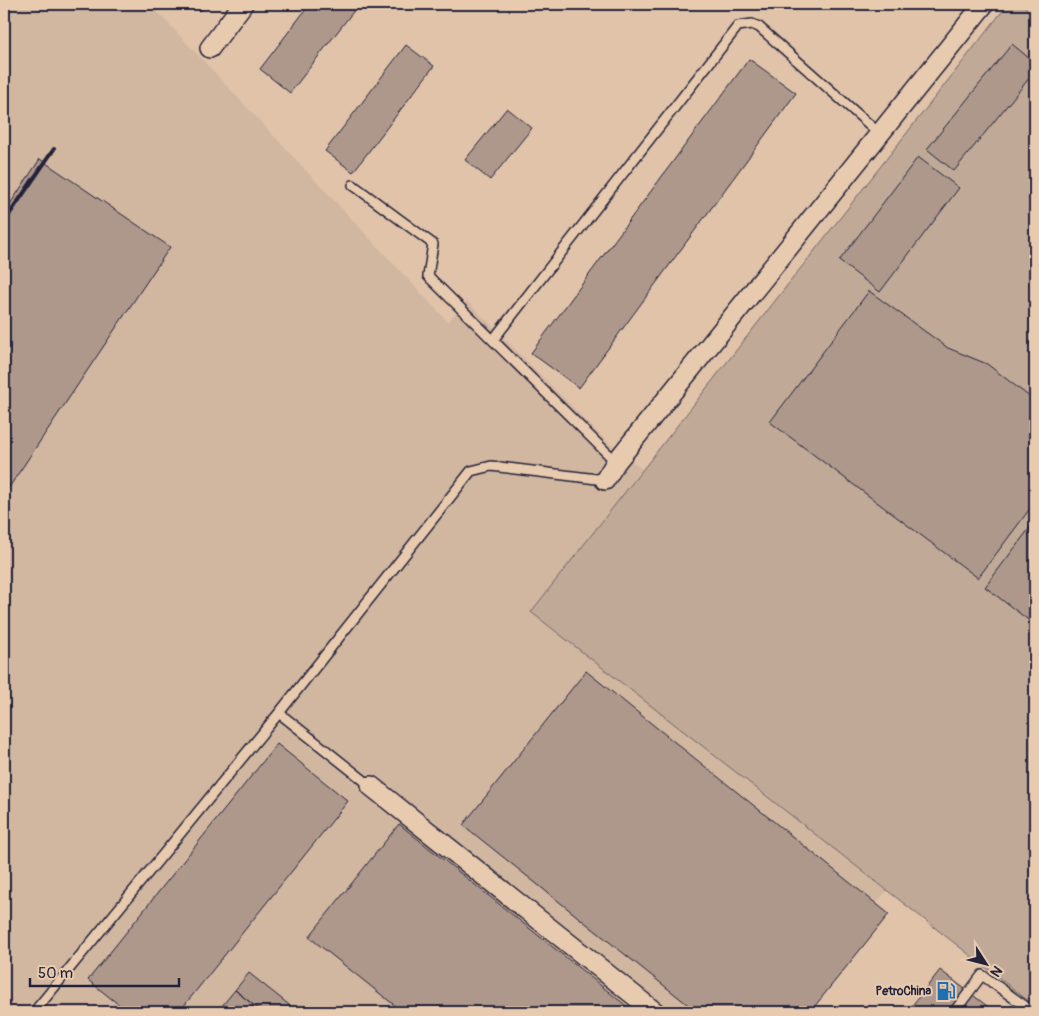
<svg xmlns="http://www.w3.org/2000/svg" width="1039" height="1016" font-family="Pangolin,sans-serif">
<rect width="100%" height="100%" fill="#e0c3a9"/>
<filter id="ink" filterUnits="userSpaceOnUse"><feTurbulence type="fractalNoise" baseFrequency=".02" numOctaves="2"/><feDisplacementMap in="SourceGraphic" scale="10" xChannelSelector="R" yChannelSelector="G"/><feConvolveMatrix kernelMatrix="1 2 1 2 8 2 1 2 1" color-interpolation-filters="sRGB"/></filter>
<g filter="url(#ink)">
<path fill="#d1b6a0" d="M4,4H150L448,322L467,301L605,440L643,470L532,612L887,890L787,1012H4Z"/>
<path fill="#c0a997" stroke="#716669" d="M1008,4H1023L1035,19V1006L531,612Z"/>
<path fill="#ae988c" stroke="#22223b" d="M192,4H206L200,11Z
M310,4H359L290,93L260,69Z
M1012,44L1035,63V71L954,171L927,149Z
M406,45L434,66L353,172L325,151Z
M749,59L796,93L579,388L531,353Z
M507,108L532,128L490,180L465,160Z
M918,157L959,188L880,292L839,261Z
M40,159L170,247L4,495V213Z
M869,291L948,348L987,364L1035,401V502L978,578L770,422Z
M1035,521V625L985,587Z
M586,671L889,914L810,1012H697L463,825Z
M277,744L348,801L179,1012H128L88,980Z
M399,824L634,1012H403L309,937Z
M940,970L995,1012H907Z
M249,973L298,1012H262L235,990Z
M235,990L262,1012H217Z"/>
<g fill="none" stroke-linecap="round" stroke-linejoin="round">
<g stroke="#22223b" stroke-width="12">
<path id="lane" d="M353,185L433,244L428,276L616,462
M493,340L738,26L752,24L759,27L880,134
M371,786L279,713L471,471L491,466L605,480
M34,1012L279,713
M954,1012L982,975L1033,1012"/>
</g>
<g stroke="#22223b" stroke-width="22">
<path id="street" d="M210,48L243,4
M605,480L616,462L984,4
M371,786L655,1012"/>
</g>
<use href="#lane" stroke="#e8caae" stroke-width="9"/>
<use href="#street" stroke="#e8caae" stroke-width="19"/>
<path stroke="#22223b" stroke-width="4" d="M4,222L54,149"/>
</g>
</g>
<defs>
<g id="fuel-bare" transform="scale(1.5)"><path d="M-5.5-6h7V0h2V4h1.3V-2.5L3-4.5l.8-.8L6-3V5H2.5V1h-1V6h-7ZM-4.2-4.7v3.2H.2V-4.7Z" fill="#1f6fb2" stroke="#e8caae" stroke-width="2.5" paint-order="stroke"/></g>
</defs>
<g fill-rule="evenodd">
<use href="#fuel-bare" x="946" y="991"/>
</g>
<g text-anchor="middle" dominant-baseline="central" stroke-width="4" stroke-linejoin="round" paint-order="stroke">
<g font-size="12" font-weight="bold" fill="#22223b" stroke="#e8caae" text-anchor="end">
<text x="931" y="991">PetroChina</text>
</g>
</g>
<rect width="1039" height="1016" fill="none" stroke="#e8caae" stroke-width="20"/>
<rect x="10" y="10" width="1019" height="996" fill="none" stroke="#22223b" stroke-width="2" filter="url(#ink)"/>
<g transform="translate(986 964) rotate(126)" stroke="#e8caae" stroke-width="4" paint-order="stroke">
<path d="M0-4L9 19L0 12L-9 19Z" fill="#22223b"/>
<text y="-8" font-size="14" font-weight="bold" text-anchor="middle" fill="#22223b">N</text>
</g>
<path d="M30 978v8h149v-8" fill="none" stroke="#22223b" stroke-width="2.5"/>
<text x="38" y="978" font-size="15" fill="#22223b" stroke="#e8caae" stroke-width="4" paint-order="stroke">50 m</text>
</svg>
